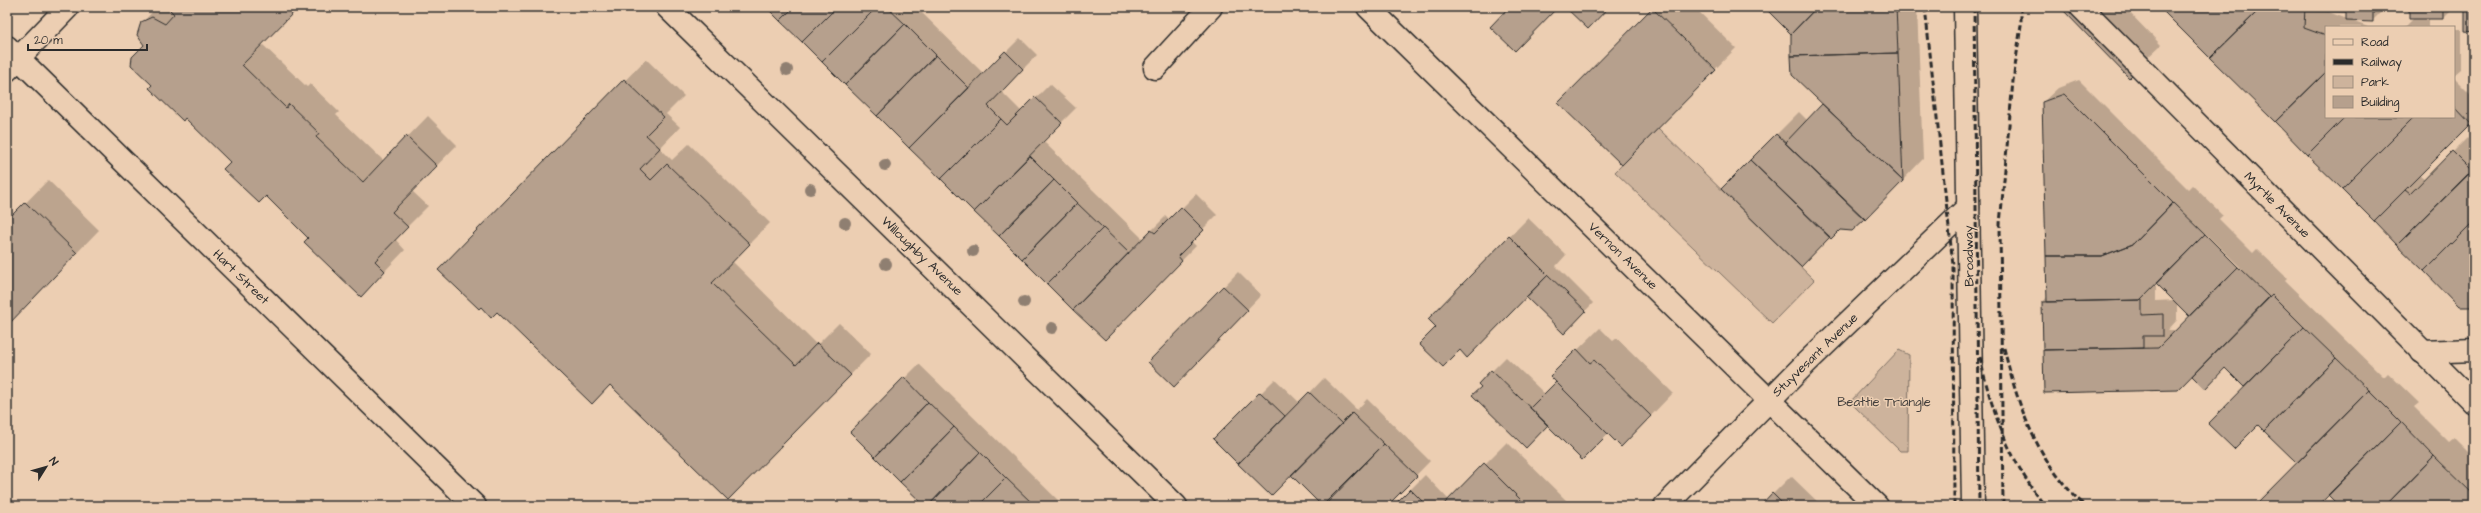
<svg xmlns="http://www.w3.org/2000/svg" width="2481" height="513" font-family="'Architects Daughter',sans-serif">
<rect width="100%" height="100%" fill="#ecceb2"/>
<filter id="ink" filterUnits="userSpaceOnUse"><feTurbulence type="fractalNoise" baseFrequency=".025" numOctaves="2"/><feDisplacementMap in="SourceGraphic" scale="8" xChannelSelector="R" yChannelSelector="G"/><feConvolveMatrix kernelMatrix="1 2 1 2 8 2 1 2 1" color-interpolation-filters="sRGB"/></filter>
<g filter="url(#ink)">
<path fill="#cdb39c" stroke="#7c6f64" d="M1658,128L1814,280L1772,323L1615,172Z
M1899,350L1909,355L1908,451H1900L1850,402Z"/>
<path fill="#0003" fill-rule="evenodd" d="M157,7H298L262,44L307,87L310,84L339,112L336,115L384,161L428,116L457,145L412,191L428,206L395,239L405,250L381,275L310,238L231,162L138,35L139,26Z
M767,7H916L984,74L1020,38L1037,55L1001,91L1022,112L1050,84L1076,108L1043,141L1143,239L1166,216L1170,220L1196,194L1217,215L1191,241L1196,246L1105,339Z
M1654,7H1694L1736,48L1622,164L1560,103Z
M1765,7H1917L1923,159L1880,204L1840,229L1722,189L1799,112L1807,120L1823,104L1792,33Z
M2065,7H2124L2161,45L2146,59Z
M2161,7H2386L2372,21H2352L2368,27H2326V117H2343L2307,153ZM2326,11H2347V19Z
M2410,7H2474V31L2466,7H2454L2443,18H2428V27H2405L2414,18Z
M2454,29H2461V70L2454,76Z
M646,59L684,96L666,114L680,127L660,148L672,160L689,144L770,223L732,261L817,345L839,323L871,354L749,478L440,270Z
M2454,78L2474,98V120L2419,175L2425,180L2467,138L2474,145V305L2346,117H2454Z
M2079,80L2188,189L2192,185L2223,215L2219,219L2253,253L2257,249L2287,278L2285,280L2384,377L2388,373L2419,403L2414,407L2449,442L2454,438L2474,458V506H2341L2329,494L2317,506H2255L2298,463L2246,387L2225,367L2205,387L2192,375L2045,392L2043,302L2047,297L2043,102L2058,88ZM2205,233L2242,269L2241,271L2204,234ZM2156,282L2175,300L2156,301V286H2153ZM2177,303L2202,305L2177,330H2168L2177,320Z
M48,180L99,230L7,325V222Z
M1528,218L1566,255L1556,266L1593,303L1564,333L1526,296L1437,327L1429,319Z
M1238,272L1261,295L1188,371L1150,362Z
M1600,328L1613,341L1617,338L1673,393L1644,423L1608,432L1548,424L1479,384L1506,357L1545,394L1557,382L1551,376Z
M919,364L1064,506H926L851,432Z
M1324,378L1357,410L1367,399L1430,461L1386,506H1324L1291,474L1271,495L1215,439L1275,379L1300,403Z
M1507,442L1572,506H1394L1425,475L1449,500Z
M1791,476L1822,506H1761Z"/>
<path fill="#b6a08d" stroke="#2b2b2b" d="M173,7H299L242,65L286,108L289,104L319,133L316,137L363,182L406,136L437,166L392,212L408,227L375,261L385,271L361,297L304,242L308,238L266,196L259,203L223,169L230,162L185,118L183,121L149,88L152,85L131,65L132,57L144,45L137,35L141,22L152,17L165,24L174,14L170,10Z
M766,7H794L780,21Z
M794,7H837L802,42L780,21Z
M837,7H877L822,62L802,42Z
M877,7H887L905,24L845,85L822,62Z
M1509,7H1558L1515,51L1490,27Z
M1565,7H1609L1588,29Z
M1764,7H1817L1791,34Z
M1817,7H1896L1898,53L1791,56V34Z
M2064,7H2095L2147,60L2129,78L2062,9Z
M2159,7H2259V10L2210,58Z
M2259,7H2305L2304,28L2326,36V72L2275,122L2210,58L2259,10Z
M2305,7H2373V22L2346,21V12L2305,11Z
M2409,7H2443V19H2409Z
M2449,7H2474V32L2465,31V8Z
M1652,8L1716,70L1622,165L1558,103Z
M905,24L936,55L877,116L845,85Z
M1005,51L1023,69L988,106L1001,119L941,179L909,148Z
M1898,53L1903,181L1792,75L1791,56Z
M936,55L969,88L909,148L877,116Z
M2326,72V117H2345L2307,155L2275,122Z
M624,79L664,117L646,135L660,148L640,169L651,180L667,164L750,244L712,283L796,365L817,343L851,375L728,500L610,385L592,404L497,312L491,318L481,307L479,309L438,270Z
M2064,94L2173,203L2133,244L2102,256H2046L2042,102Z
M1035,97L1062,123L974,212L941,179L1001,119L1007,125Z
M1822,104L1903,181L1865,220L1785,143Z
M2454,106L2471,124L2374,221L2342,189L2414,117H2454Z
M2345,117H2414L2342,189L2307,155Z
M1776,134L1865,219L1852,231L1840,230L1831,239L1750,160Z
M2452,151L2472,171L2397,245L2374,221L2405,190L2410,194Z
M1030,156L1054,180L999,236L974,212Z
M1750,160L1830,237L1801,267L1721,189Z
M2474,168V221L2424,271L2397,245Z
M1054,180L1077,203L1022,259L999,236Z
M25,202L77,253L7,326V220Z
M1077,203L1103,228L1047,284L1022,259Z
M2173,203L2205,234L2140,300L2047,302L2046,256H2102L2133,244Z
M1181,207L1204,230L1178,256L1182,261L1105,340L1073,310L1151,230L1155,233Z
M2474,221V307H2459L2424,271Z
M1103,228L1129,253L1073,310L1047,284Z
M2205,234L2238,267L2189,316L2156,283Z
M1509,236L1548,275L1467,358L1460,350L1443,367L1419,344L1436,327L1428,319Z
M2238,267L2269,297L2178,390L2044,393L2043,350L2158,348Z
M1548,275L1586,311L1564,334L1526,297Z
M1223,286L1248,310L1174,387L1148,362Z
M2272,295L2304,327L2244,387L2225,368L2205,389L2192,376Z
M2142,300V315L2163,314V336H2143V348L2043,350L2042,302Z
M2304,327L2336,358L2264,431L2258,425L2234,449L2208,424Z
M1577,349L1590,363L1594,360L1651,416L1621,447L1550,376Z
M2336,358L2369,390L2297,463L2264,431Z
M1491,370L1548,425L1526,448L1472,395L1481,387L1478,384Z
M904,377L928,402L875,457L850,432Z
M1556,382L1608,434L1582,460L1530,408Z
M2369,390L2401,422L2318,506H2254Z
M1260,392L1285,416L1238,464L1213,439Z
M1309,392L1342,424L1271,496L1238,464Z
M928,402L954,427L900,482L875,457Z
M1352,413L1384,444L1322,506L1291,475Z
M2401,422L2434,456L2385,506H2339L2328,495Z
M954,427L980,452L928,506H925L900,482Z
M1384,444L1417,476L1387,506H1324Z
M980,452L1006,478L978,506H928Z
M2434,456L2474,495V506H2385Z
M1484,463L1527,506H1442Z
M1006,478L1033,504L1031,506H978Z
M1410,489L1427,506H1393Z
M1772,493L1785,506H1760Z"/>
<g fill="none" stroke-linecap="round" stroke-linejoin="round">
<g stroke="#2b2b2b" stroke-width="25">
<path id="service" d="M1155,68L1211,7"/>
</g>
<g stroke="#2b2b2b" stroke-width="25">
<path id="minor" d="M667,7L1176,506
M1368,7L1877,506
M7,47L475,506
M7,70L68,7
M2422,352L2474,350
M1665,506L1806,363L1968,207"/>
</g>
<g stroke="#2b2b2b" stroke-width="25">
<path id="primary" d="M1965,7L1973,506
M2081,7L2474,403"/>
</g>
<use href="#service" stroke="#ecceb2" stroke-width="22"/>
<use href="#minor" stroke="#ecceb2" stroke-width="22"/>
<use href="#primary" stroke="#ecceb2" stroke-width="22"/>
<path stroke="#2b2b2b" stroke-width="3" stroke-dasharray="6 3" stroke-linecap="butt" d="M1925,7L1953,265L1954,506
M1974,7L1979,506
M2004,348C2018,408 2038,463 2085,506
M1980,357C1991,411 2010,462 2045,506
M2003,506L2000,224L2013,81L2021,25V7"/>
</g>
<g fill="#8f7f71">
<circle cx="787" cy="70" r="6"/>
<circle cx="885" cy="165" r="6"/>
<circle cx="810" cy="189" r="6"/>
<circle cx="845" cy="223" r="6"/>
<circle cx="973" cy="251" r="6"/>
<circle cx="886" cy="264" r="6"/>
<circle cx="1024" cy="302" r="6"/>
<circle cx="1052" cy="328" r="6"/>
</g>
</g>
<g text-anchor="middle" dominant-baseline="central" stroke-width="3" stroke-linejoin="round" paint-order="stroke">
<g font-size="13" fill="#2b2b2b" stroke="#ecceb2">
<text transform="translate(2277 205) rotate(45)">Myrtle Avenue</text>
<text transform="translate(922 256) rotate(44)">Willoughby Avenue</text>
<text transform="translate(1623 256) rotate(44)">Vernon Avenue</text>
<text transform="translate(1969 256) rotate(-91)">Broadway</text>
<text transform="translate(241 277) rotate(44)">Hart Street</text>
<text transform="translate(1815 355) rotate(-44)">Stuyvesant Avenue</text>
</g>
<g font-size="13" fill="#433f3c" stroke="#ecceb2">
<text x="1884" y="402">Beattie Triangle</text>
</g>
</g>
<rect width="2481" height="513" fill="none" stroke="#ecceb2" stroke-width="24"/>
<rect x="12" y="12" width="2457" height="489" fill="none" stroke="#2b2b2b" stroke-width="1.5" filter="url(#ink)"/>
<rect x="2325" y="26" width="130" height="92" fill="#ecceb2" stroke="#9f8d7c"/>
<rect x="2333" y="39" width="20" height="6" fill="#ecceb2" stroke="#9f8d7c"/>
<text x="2361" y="46" font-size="12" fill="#2b2b2b">Road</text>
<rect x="2333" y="59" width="20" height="6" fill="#2b2b2b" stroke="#9f8d7c"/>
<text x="2361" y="66" font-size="12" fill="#2b2b2b">Railway</text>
<rect x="2333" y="76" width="20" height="12" fill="#cdb39c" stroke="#9f8d7c"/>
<text x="2361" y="86" font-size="12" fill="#2b2b2b">Park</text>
<rect x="2333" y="96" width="20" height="12" fill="#b6a08d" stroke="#9f8d7c"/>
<text x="2361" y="106" font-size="12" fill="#2b2b2b">Building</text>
<g transform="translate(46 467) rotate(53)" stroke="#ecceb2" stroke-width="3" paint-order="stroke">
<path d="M0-3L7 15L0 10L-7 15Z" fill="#2b2b2b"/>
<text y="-6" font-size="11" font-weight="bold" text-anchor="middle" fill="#2b2b2b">N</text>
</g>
<path d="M28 44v6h119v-6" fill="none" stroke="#2b2b2b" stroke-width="2"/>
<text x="34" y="44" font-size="12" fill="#2b2b2b" stroke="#ecceb2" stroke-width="3" paint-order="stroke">20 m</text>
</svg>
